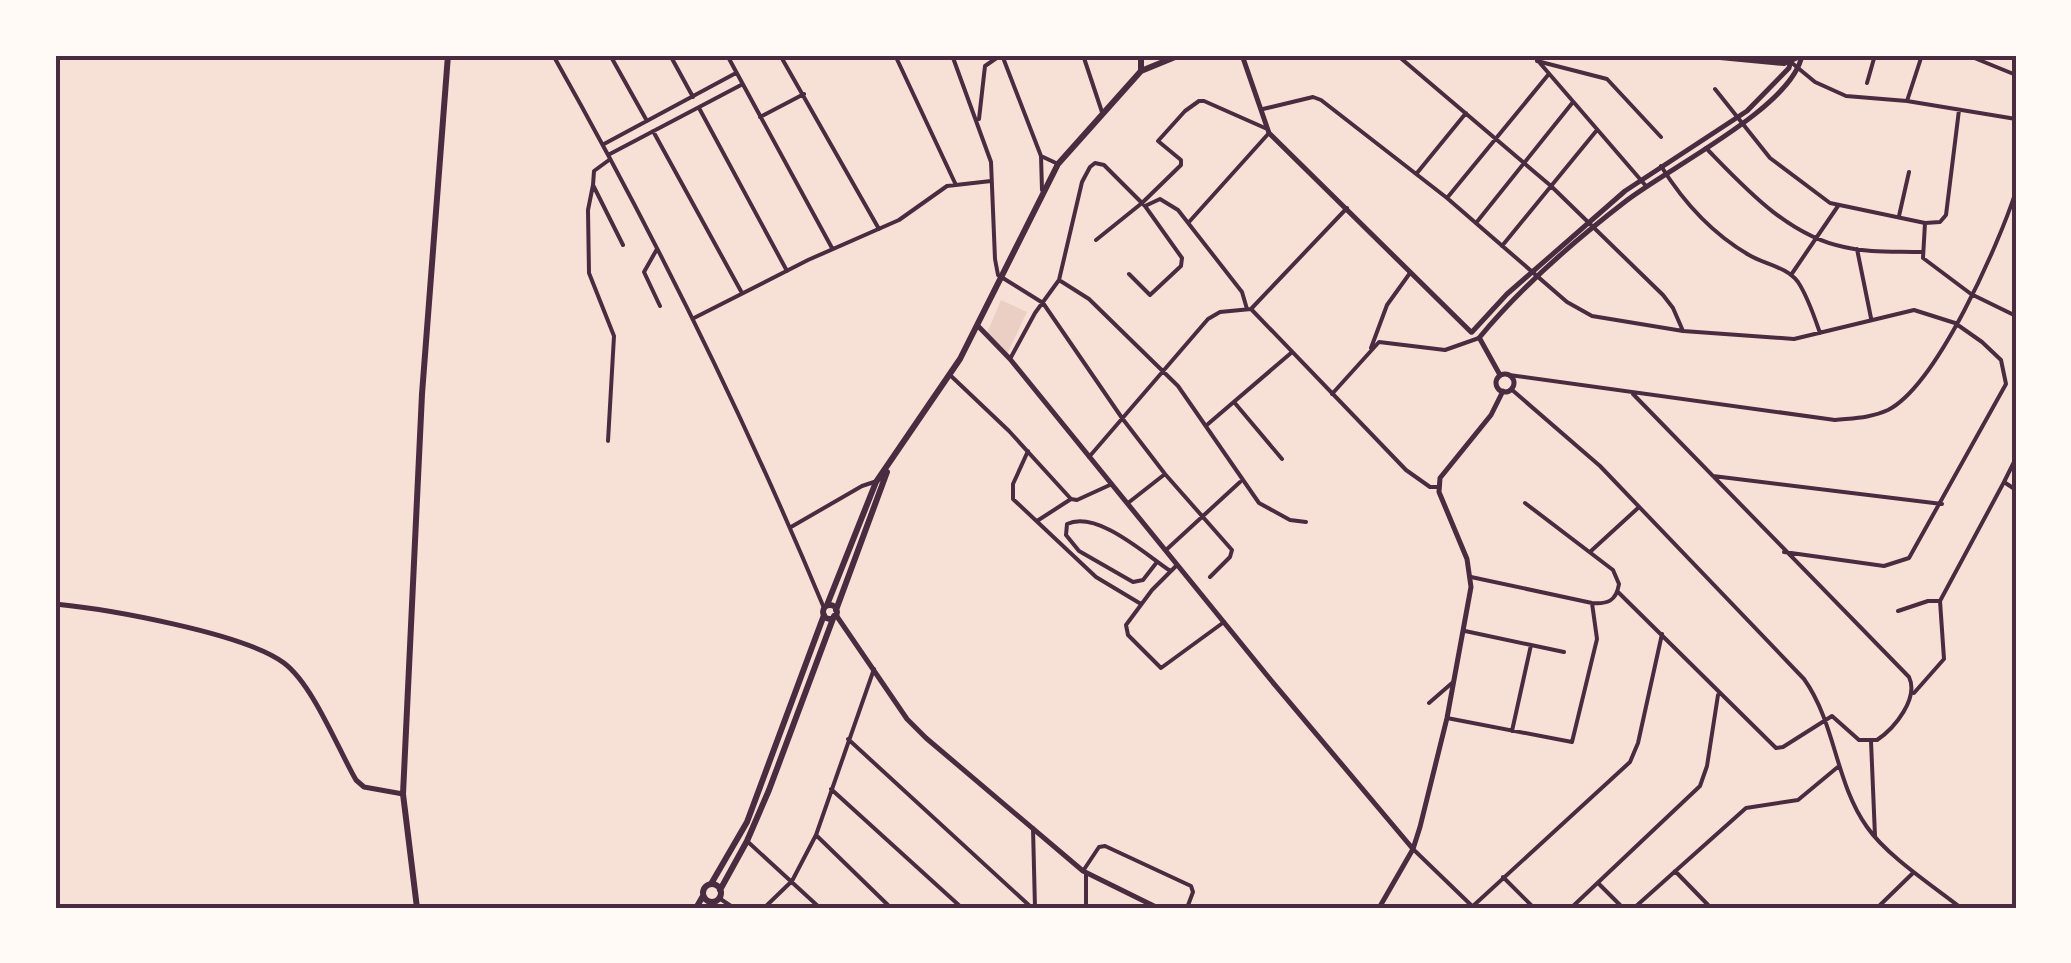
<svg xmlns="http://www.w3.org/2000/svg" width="2071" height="963" font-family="'Source Serif 4',serif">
<rect width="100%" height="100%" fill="#f7e1d7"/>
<path fill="#ebcfc5" d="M1001,300L1027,312L1007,354L987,333Z"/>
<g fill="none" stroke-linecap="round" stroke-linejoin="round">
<path stroke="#4a2c40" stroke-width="4" d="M553,55C654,234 745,418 824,608
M610,55L647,121
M670,55L693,97
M727,55L832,248
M780,55L879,229
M864,55L865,56
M895,55L955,183
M952,55L991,162L995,259L998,275L1043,303L1122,418L1165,474L1232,550L1230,557L1210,577
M1002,55L1041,156L1042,190
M1083,55L1102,112
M1397,55L1551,186L1663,295L1673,308L1683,331
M1533,55L1646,186
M1967,55L2016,75
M1537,61L1607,79L1661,137
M1792,63L1815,82L1846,96L1907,101L2016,119
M1867,83L1875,55
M1715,89L1770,158L1830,203L1925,223
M1907,101L1922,55
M699,108L787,271
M1263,109L1313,97L1321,100L1447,198L1567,302L1592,316L1683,331L1794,339L1914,310L1955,323L1982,342L2001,360L2006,384L1909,558L1884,566L1784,552
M1959,110L1946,215L1940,222L1925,223L1923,258L1971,294L2016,316
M760,117L804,94
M979,119L985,66L1001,55
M653,131L742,293
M604,144L736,73
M1706,148C1744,187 1788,236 1844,247C1869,253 1896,251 1922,252
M608,155L741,85
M1041,156L1058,164
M609,160L594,171L593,185L623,245
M1661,166C1684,203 1711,233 1749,255C1764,264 1787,267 1798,282C1808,297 1814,316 1820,333
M1417,173L1466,113
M593,185L588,210L589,273L614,336L608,441
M1447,198L1548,75
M1145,206L1160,199L1178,210L1242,292L1247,309
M1899,216L1909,172
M1189,222L1269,133
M1476,223L1573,102
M1096,240L1142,203L1181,165V160L1158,141L1185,111L1199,101H1204L1265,128
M1502,246L1597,130
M657,249L644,272L660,306
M1857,249L1871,318
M1791,275L1838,206
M1059,280L1089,299L1178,386L1259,503L1290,520L1306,522
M1251,309L1347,208
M694,318L808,260L899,220L947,186L991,181
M1371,348L1387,305L1410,273
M1010,359L1035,313L1059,280L1082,182L1090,167L1095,163L1104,165L1145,206L1182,258L1181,266L1150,295L1129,274
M950,375L1009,431L1071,499L1077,500L1112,484
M1509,375L1835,420C1853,418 1871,418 1888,410C1937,385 1999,244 2016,191
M1511,389L1600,466L1804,679C1836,724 1835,782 1867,827C1887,856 1933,886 1961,908
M1332,394L1379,342L1445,350L1479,338
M1234,402L1282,459
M1208,424L1291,353
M1028,451L1013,484V499L1096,577L1141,604
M1089,457L1208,319L1220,312L1251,309L1406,470L1430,487H1439
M2016,458L2004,482L2016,490
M1713,476L1942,504
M1128,503L1165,474
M1037,521L1071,499
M791,527L862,486L874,482
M1166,550L1240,482
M1591,551L1638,508
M1157,562L1143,580L1133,582L1079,551L1066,535L1067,524C1097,510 1145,554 1169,570
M1177,565L1152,590L1126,625L1128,635L1161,668L1224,622
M1471,577L1592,603C1607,604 1616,602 1619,584L1613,570L1525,503
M1618,592L1776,748L1783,747L1832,716L1859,740H1877C1895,728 1919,698 1909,677L1633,394
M1898,611L1928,601H1940
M1465,631L1531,645L1512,731
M1531,645L1564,652
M1914,693L1944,659L1940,601L2004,482
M1429,703L1452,683
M1447,718L1572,742L1597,639L1592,603
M848,739L1032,908
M1871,741L1875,836
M831,789L962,908
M1033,828L1035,908
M816,835L891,908
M747,841L820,908
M1413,849L1471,905
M1083,871L1099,847L1105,846L1191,886L1193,892L1187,908
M1675,871L1711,908
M1503,877L1534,908
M1599,884L1623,908
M719,898L734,908
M1473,906L1630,762L1638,743L1662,634
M764,908L792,881L816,835L874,669
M1086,908V874
M1571,908L1700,786L1707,766L1718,695
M1634,908L1746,808L1798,800L1839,766
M1877,908L1913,873"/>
<path stroke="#4a2c40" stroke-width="5" d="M1242,55L1269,133L1471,332
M979,327L1010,359L1270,679L1413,849
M1472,332L1507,294L1625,191L1747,111L1789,68L1792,55
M1479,338C1521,287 1574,241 1626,201C1668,168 1793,107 1802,55
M1480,339L1500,375
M1496 383a9 9 0 1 1 18 0a9 9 0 1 1-18 0Z
M55,604C107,609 244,633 284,663C313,685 337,747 356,780L364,787L403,794
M836,615L907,719L926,738L1083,871L1158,908
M1379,908L1413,849L1420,827L1447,718L1471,587L1467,559L1439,492L1440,478L1491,415L1503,391"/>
<path stroke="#4a2c40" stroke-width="6" d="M1699,55L1784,63L1802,55
M1141,71V55
M827,605L876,482L960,359L1058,164L1141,71L1180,55
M823 612a7 7 0 1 1 14 0a7 7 0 1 1-14 0Z
M836,610L887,472
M703 893a9 9 0 1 1 18 0a9 9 0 1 1-18 0Z
M711,884L747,822L824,615
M720,890L747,841L769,790L834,616
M417,908L403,794L422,394L448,55
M696,908L703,896"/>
</g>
<rect width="2071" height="963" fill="none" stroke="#fffaf5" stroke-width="115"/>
<rect x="58" y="58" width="1956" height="848" fill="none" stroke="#4a2c40" stroke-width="4"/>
</svg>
